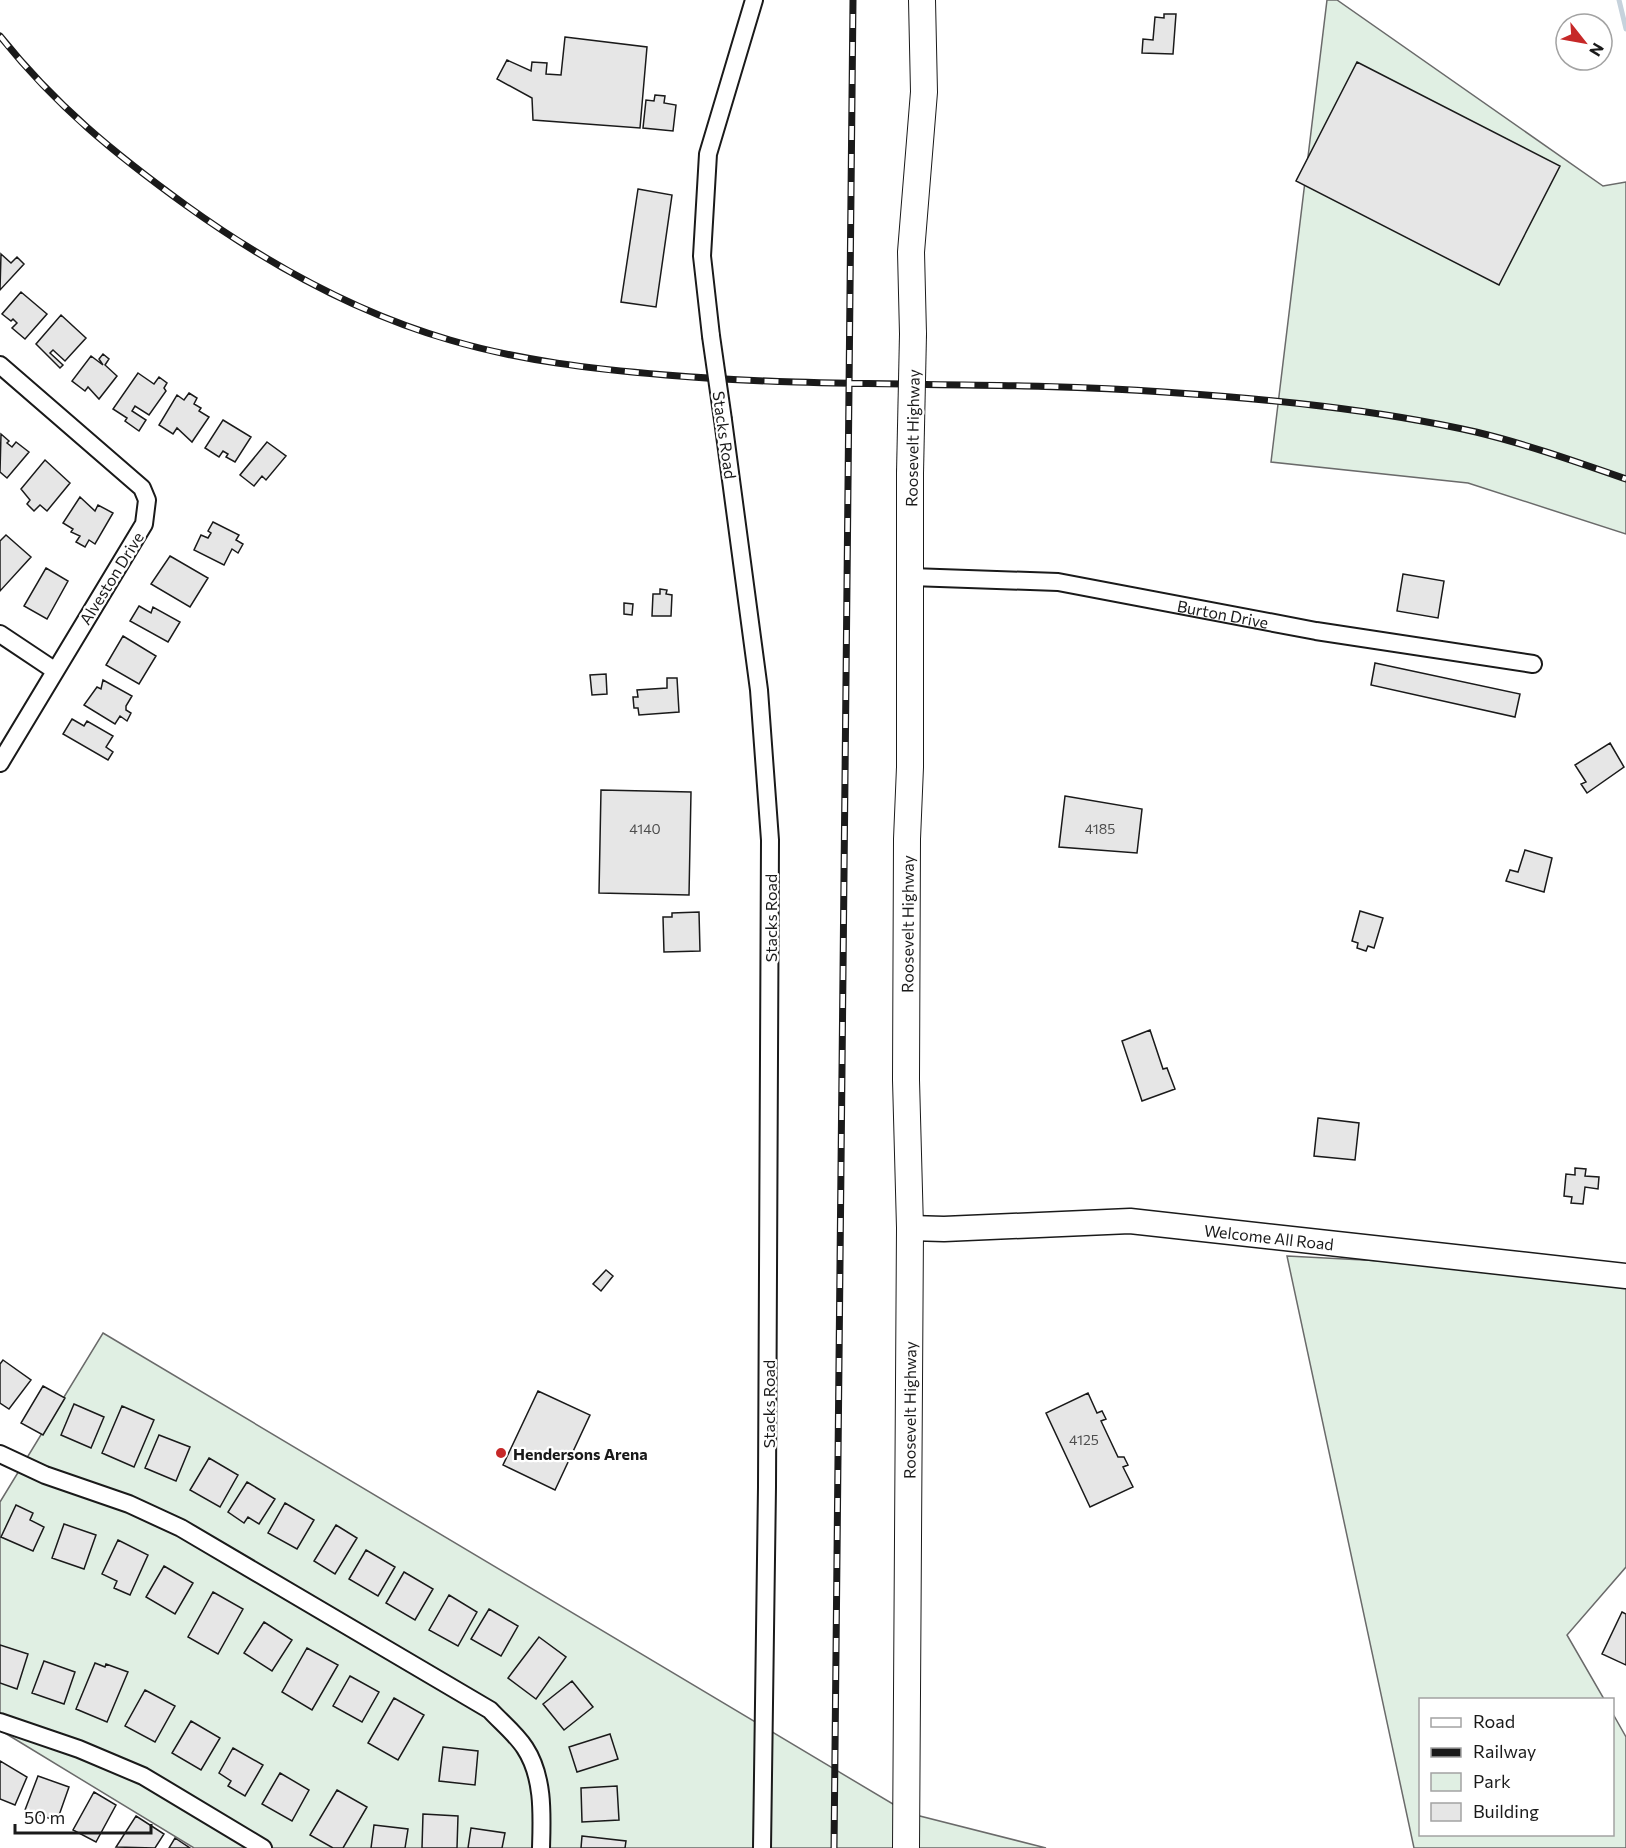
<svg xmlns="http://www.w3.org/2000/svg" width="1626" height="1848" font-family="Commissioner,sans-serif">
<rect width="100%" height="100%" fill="#fff"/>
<path fill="#e0efe3" stroke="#6a6a6a" stroke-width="1.5" d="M1327,0H1337L1603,186L1626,182V534L1468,483L1271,462Z
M1287,1256L1572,1271L1626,1282V1567L1567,1635L1604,1699L1420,1700V1834H1612L1613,1714L1626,1737V1848H1414Z
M103,1333L908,1813L1046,1848H194L0,1730V1502Z"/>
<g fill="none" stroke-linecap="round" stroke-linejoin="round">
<path stroke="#c6d2dc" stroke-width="5" d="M1619,0L1626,29"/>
</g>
<path fill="#e6e6e6" stroke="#1a1a1a" stroke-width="1.5" d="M1164,14H1176L1173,54L1142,53L1143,39L1153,40L1155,17L1164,18Z
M565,37L647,47L640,128L533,120L532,98L497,79L507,60L531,71L532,62L547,63L546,74L561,75Z
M1357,62L1560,166L1499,285L1296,181Z
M655,95L665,96L664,103L676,105L673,131L643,128L646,100L654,101Z
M638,189L672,195L656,307L621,302Z
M1,254L11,263L17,257L24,264L0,290Z
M21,292L47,314L25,339L12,328L17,323L13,319L11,321L2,314Z
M61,315L86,338L65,361L53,350L50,353L63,365L60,368L36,344Z
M103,354L109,359L105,365L117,376L99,399L88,387L85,391L72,381L91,356L103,365L99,359Z
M138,373L154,384L159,377L167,383L164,388L166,391L149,415L135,406L132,411L146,420L139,431L125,421L127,418L113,409Z
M189,393L197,398L194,404L201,408L199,411L209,417L192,442L177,428L173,434L159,425L177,395L184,400Z
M223,420L251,437L235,462L226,457L228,454L223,451L219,457L205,448Z
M1,434L9,441L7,443L12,447L16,442L29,452L7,478L0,472Z
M267,442L286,456L266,480L262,476L254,486L240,475Z
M45,460L70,483L47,511L40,505L34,511L27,504L30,500L21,489Z
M80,497L95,511L98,505L113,513L95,544L89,540L85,547L76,542L80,536L71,532L73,529L63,523Z
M213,522L239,535L236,540L243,544L238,553L232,549L224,565L194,550L201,535L208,538L211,533L208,531Z
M6,535L31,557L0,591V541Z
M170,556L208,578L190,607L151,584Z
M46,568L68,581L47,619L24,606Z
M1403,574L1444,581L1438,618L1397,611Z
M660,589L667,590L666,594L672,595L671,616H652L653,594H660Z
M624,603L633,604L632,615L624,614Z
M139,606L151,613L153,607L180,622L168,642L130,621Z
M123,636L156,656L139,684L106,665Z
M1375,663L1520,694L1515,717L1371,685Z
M606,674L607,694L592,695L590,675Z
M667,678H677L679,712L639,715L638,708H634L633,697H638L637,690L667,688Z
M103,680L132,696L126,706V710L131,713L127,721L120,716L115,724L84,705L97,687L101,689Z
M72,719L84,726L87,721L113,736L106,747L113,752L108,760L63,734Z
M1610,743L1624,767L1587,793L1581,784L1586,782L1575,765Z
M601,790L691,792L689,895L599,893Z
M1065,796L1142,809L1137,853L1059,847Z
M1525,850L1552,858L1544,892L1506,881L1510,870L1518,872Z
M1360,911L1383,918L1374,948L1368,946L1366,951L1357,948L1358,943L1352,941Z
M699,912L700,951L664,952L663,917H672V913Z
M1150,1030L1163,1069L1167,1068L1175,1089L1142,1101L1122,1041Z
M1318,1118L1359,1123L1355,1160L1314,1156Z
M1575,1168L1586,1169L1585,1176L1599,1177L1598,1189L1585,1187L1583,1204L1571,1203L1572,1197L1564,1196L1566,1174L1575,1175Z
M606,1270L613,1276L601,1291L593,1284Z
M3,1360L31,1380L9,1409L0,1403V1364Z
M43,1386L65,1398L43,1435L21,1423Z
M538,1391L590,1415L555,1490L503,1465Z
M1088,1393L1097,1413L1102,1411L1106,1419L1101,1421L1118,1457H1124L1128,1465L1123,1467L1133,1487L1090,1507L1046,1413Z
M74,1404L104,1417L91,1448L61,1435Z
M122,1406L154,1420L134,1467L102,1453Z
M159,1435L190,1447L176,1481L145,1468Z
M209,1458L238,1475L220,1507L190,1490Z
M247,1482L275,1499L259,1524L248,1517L244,1523L228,1512Z
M285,1503L314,1520L297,1549L268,1533Z
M16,1505L33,1513L30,1520L44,1527L33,1551L1,1537Z
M64,1524L96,1535L84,1569L52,1558Z
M336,1525L357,1538L335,1574L314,1561Z
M118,1540L148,1555L130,1595L114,1588L117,1581L102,1574Z
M366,1550L395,1567L378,1596L349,1579Z
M164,1566L193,1583L175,1614L146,1597Z
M404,1572L433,1589L415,1620L386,1603Z
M213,1592L243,1609L218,1654L188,1637Z
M449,1595L477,1612L458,1646L429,1630Z
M489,1609L518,1626L501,1656L471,1639Z
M1622,1612L1626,1614V1665L1602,1654Z
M264,1622L292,1640L272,1671L244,1653Z
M539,1637L566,1657L536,1699L508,1678Z
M0,1645L28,1654L17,1689L0,1683Z
M307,1648L338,1665L312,1710L282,1692Z
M44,1661L75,1672L64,1704L32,1693Z
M95,1663L105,1667L106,1664L128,1672L107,1722L76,1709Z
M350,1676L379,1692L362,1722L333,1706Z
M572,1681L593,1707L564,1730L543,1704Z
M145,1690L175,1706L155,1742L125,1726Z
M394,1698L424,1715L398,1760L368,1743Z
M191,1721L220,1738L201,1770L172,1753Z
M610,1734L618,1759L577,1772L569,1747Z
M443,1747L478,1751L475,1785L439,1781Z
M233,1748L263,1765L245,1796L228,1786L231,1781L219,1773Z
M0,1761L27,1777L15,1805L0,1799Z
M280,1773L309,1790L292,1821L262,1804Z
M38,1776L69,1787L57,1821L25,1810Z
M617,1786L619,1820L582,1822L581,1788Z
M337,1790L367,1807L343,1848H333L310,1835Z
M94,1792L116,1805L96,1842L73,1830Z
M423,1814L458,1816L457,1848H422Z
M136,1816L164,1834L155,1848L116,1847Z
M374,1825L408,1829L405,1848H371Z
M471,1828L505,1833L502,1848H468Z
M582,1836L626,1841L625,1848H581Z
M175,1838L190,1848H169Z"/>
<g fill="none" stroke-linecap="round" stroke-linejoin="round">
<g stroke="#1a1a1a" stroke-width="20">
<g id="street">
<path d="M711,336L702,256L708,154L754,0"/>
<path d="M0,365L142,488L147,500L144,524L0,763"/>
<path d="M723,420L759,690L770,840L767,1487L762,1848"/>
<path id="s1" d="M911,577L1058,582L1316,631L1533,664"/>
<path d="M0,634L54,670"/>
<path d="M0,1454L45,1475L129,1504L181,1528L490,1710C501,1722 516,1734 525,1748C544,1777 542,1815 541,1848"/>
<path d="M0,1722L79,1749L143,1776L263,1848"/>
</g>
</g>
<g stroke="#1a1a1a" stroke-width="27">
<g id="secondary">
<path id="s2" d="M910,1228L944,1229L1130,1221L1626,1276"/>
</g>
</g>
<g stroke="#1a1a1a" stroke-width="28">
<g id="primary">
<path d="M913,334L911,252L924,92L922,0"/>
<path id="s3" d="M906,1848L910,1228L906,1080L907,839L910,767V473"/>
</g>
</g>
<use href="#street" stroke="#fff" stroke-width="16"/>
<use href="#secondary" stroke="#fff" stroke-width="24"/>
<use href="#primary" stroke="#fff" stroke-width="26"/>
<g stroke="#1a1a1a" stroke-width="7">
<path id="rail" d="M0,36C55,105 115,154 187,206C265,262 356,313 450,340C521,361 593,369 666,375C831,389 998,380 1164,392C1268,399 1374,409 1476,432C1526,444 1577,462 1626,479
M834,1848L853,0"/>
</g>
<use href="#rail" stroke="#fff" stroke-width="4.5" stroke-dasharray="14" stroke-linecap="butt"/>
<g stroke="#1a1a1a" stroke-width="20" stroke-linecap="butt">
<path id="street-bridge" d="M711,336L723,420"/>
</g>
<g stroke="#1a1a1a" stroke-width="28" stroke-linecap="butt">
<path id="primary-bridge" d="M910,473L913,334"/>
</g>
<use href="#street-bridge" stroke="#fff" stroke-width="16"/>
<use href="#primary-bridge" stroke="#fff" stroke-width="26"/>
</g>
<circle fill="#c62828" stroke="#fff" stroke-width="2" cx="501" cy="1453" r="6"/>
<g text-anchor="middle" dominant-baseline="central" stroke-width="4.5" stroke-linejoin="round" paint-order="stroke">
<g font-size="14" fill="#4d4d4d">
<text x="645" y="828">4140</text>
<text x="1100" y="828">4185</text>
<text x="1084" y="1439">4125</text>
</g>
<g font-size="16" fill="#1a1a1a" stroke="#fff">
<text transform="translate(725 435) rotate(82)">Stacks Road</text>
<text transform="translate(912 438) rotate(-89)">Roosevelt Highway</text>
<text transform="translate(111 578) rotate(-58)">Alveston Drive</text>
<text stroke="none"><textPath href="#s1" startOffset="315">Burton Drive</textPath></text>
<text transform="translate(770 918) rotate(-90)">Stacks Road</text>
<text stroke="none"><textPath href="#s3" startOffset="924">Roosevelt Highway</textPath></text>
<text stroke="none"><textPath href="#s2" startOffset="360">Welcome All Road</textPath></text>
<text transform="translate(768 1404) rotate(-90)">Stacks Road</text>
<text stroke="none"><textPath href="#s3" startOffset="438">Roosevelt Highway</textPath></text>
</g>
<g font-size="16" font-weight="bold" fill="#1a1a1a" stroke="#fff" text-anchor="start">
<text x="513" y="1453">Hendersons Arena</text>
</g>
</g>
<rect x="1419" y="1698" width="195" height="138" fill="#ffffff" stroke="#a3a3a3" stroke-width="1.5"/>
<rect x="1431" y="1718" width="30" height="9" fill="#ffffff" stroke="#a3a3a3" stroke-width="1.5"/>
<text x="1473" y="1728" font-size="18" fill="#1a1a1a">Road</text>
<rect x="1431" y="1748" width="30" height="9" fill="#1a1a1a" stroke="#a3a3a3" stroke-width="1.5"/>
<text x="1473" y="1758" font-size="18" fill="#1a1a1a">Railway</text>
<rect x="1431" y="1773" width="30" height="18" fill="#e0efe3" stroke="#a3a3a3" stroke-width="1.5"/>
<text x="1473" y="1788" font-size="18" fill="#1a1a1a">Park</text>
<rect x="1431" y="1803" width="30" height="18" fill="#e6e6e6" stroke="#a3a3a3" stroke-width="1.5"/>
<text x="1473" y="1818" font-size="18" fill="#1a1a1a">Building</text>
<g transform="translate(1584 42) rotate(121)"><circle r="28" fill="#ffffff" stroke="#a3a3a3" stroke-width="1.5"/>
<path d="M0-4.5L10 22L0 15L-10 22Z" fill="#c62828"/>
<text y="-9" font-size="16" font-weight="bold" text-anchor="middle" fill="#1a1a1a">N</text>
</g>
<path d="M15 1824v9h136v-9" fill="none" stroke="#1a1a1a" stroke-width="3"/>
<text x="24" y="1824" font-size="18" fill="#1a1a1a" stroke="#ffffff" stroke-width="4.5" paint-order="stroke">50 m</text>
</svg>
